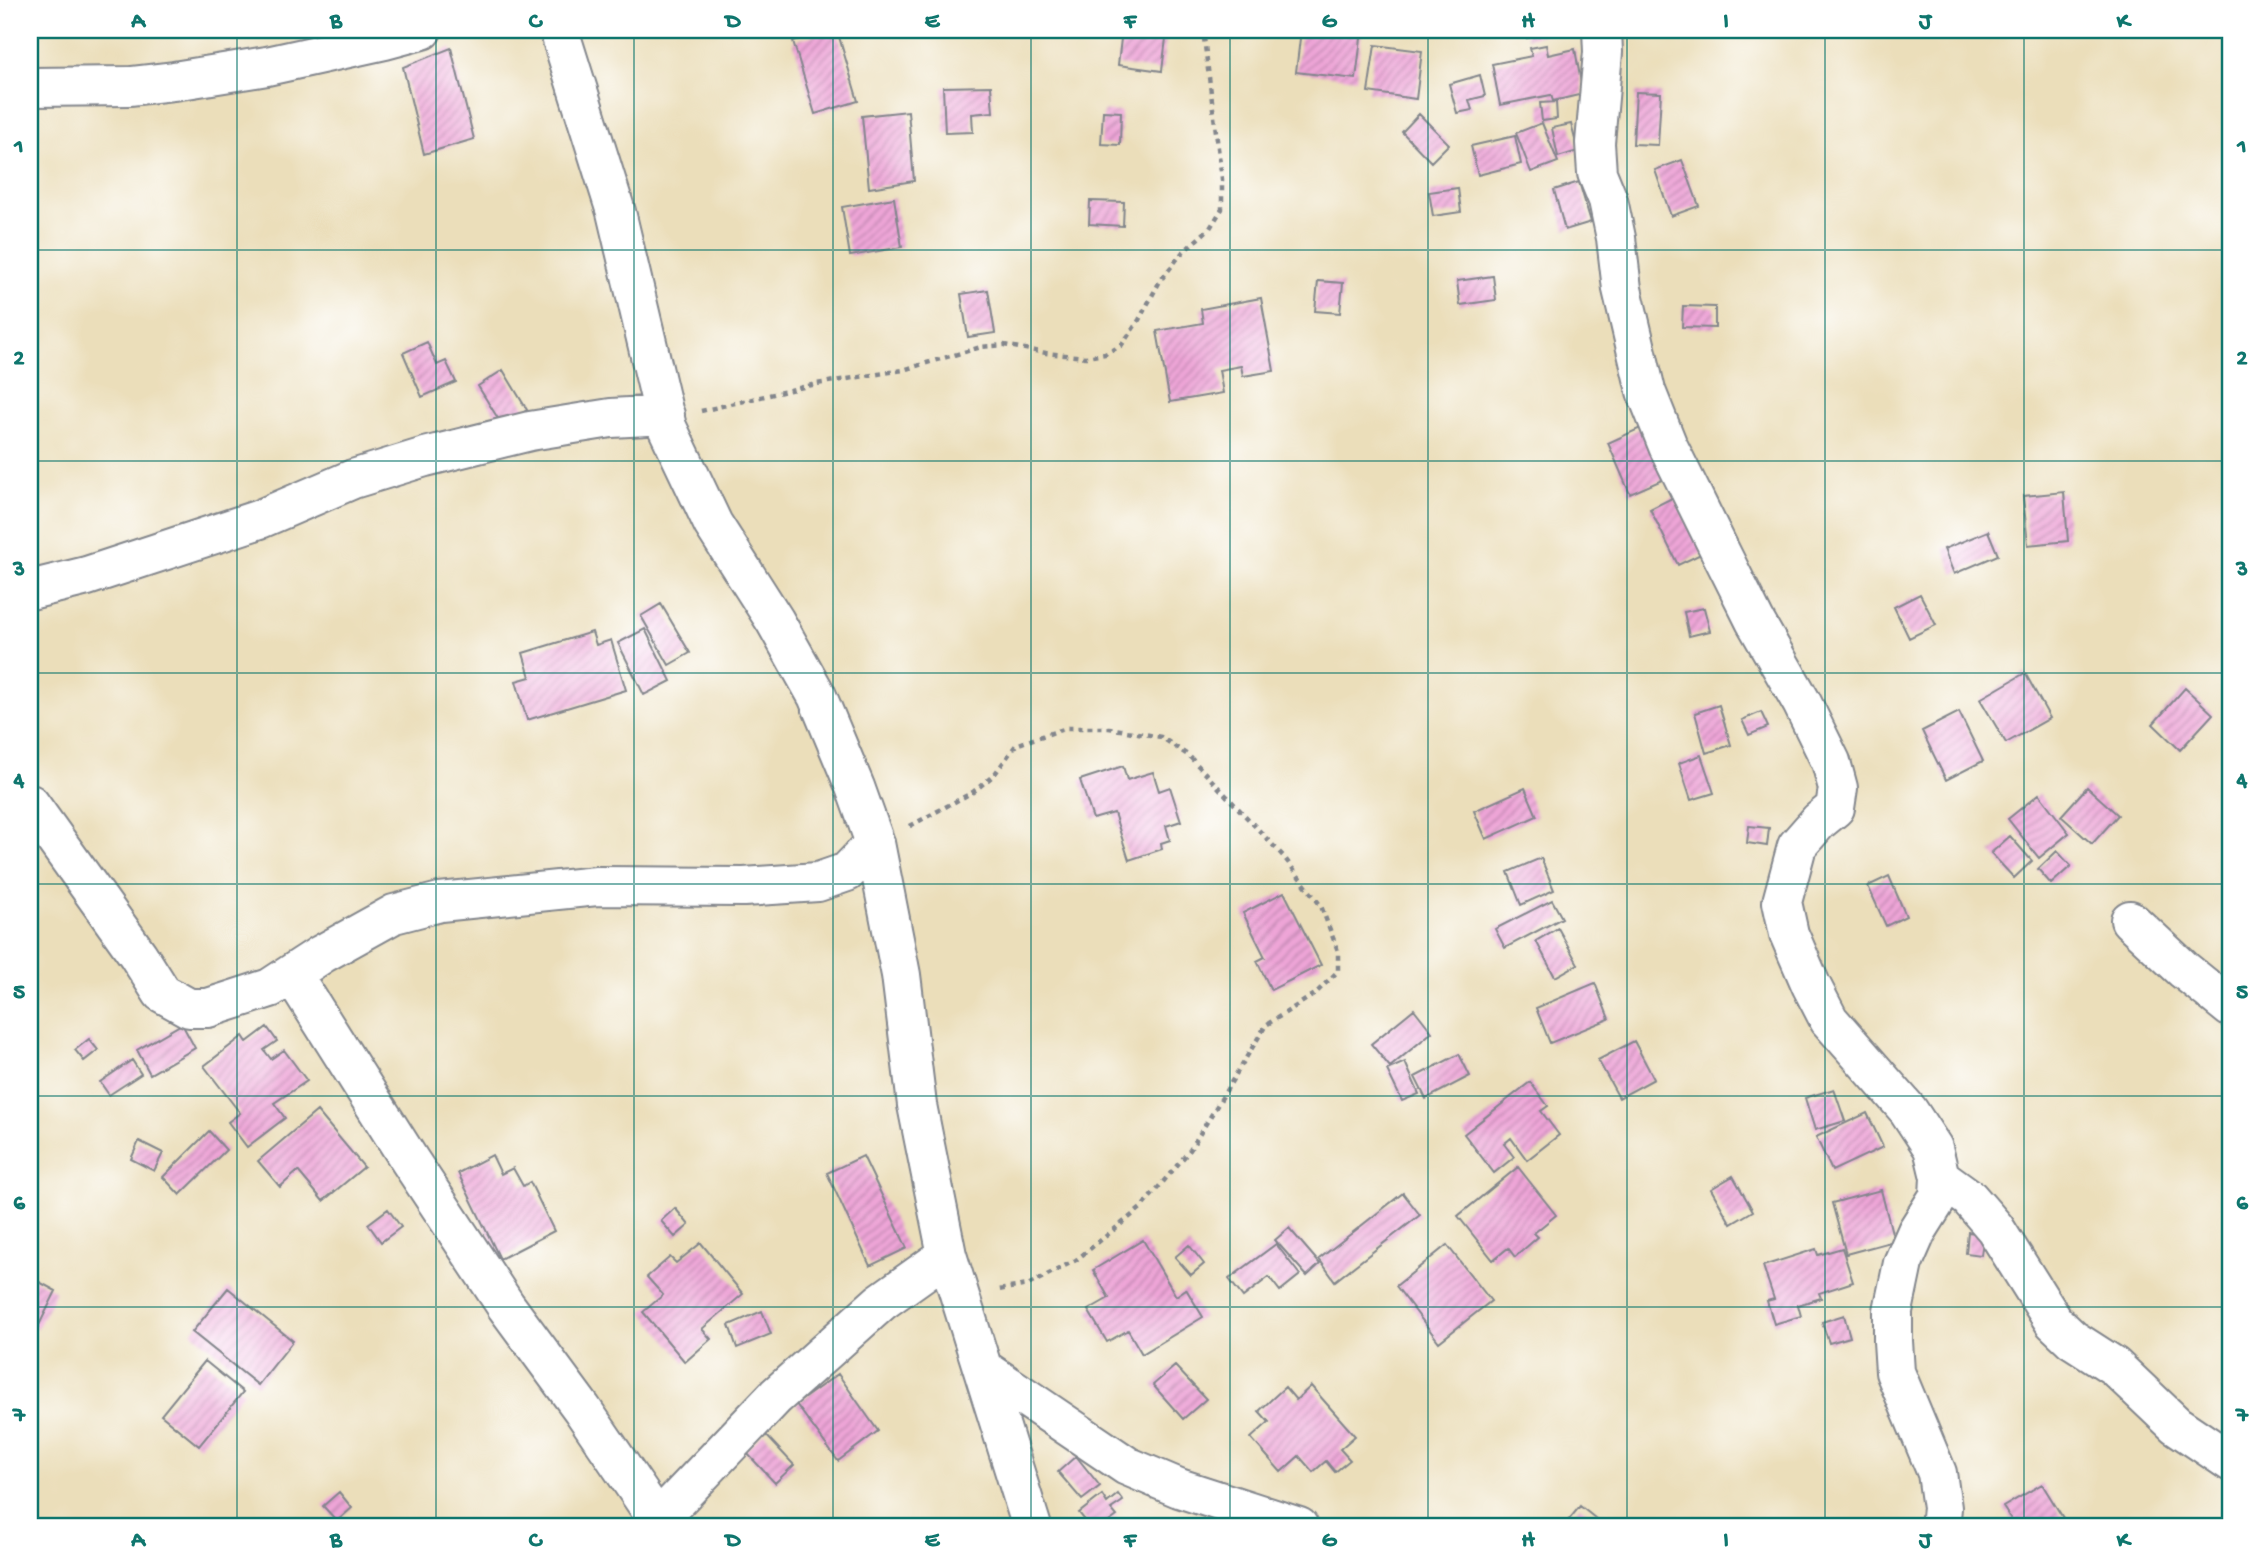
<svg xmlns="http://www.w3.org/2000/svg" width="2261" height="1557" font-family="'Gochi Hand',sans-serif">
<defs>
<pattern id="building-hatch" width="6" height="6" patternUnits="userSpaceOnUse" patternTransform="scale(1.75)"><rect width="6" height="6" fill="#eea5d7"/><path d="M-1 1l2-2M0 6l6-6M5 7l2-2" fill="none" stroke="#c087b2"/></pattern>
</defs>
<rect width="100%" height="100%" fill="#fff"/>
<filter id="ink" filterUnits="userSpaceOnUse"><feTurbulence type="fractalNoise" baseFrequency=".0143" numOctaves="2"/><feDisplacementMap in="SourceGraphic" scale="14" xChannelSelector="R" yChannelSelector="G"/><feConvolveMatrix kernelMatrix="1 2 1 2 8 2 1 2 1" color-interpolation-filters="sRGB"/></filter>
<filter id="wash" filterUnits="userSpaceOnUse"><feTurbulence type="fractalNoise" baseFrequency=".00686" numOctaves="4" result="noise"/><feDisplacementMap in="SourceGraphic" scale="28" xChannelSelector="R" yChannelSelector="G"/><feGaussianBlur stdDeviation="1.57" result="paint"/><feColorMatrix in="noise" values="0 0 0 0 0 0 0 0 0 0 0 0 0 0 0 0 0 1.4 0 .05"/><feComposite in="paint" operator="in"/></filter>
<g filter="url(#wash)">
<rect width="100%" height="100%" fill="#ebdeba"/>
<g id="blocks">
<path fill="url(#building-hatch)" d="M832,30H837L858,101L815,114L793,41Z
M1122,30H1167L1162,71L1118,65Z
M1301,30H1362L1356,79L1296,72Z
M1525,30H1559V31L1527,38Z
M1375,45L1422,51L1416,99L1368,92Z
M1546,45L1548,55L1575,49L1583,94L1553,101L1551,95L1500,105L1492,64L1532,56L1530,48Z
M451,48L474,139L424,154L403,67Z
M1480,75L1485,96L1469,100L1472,110L1457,113L1449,84Z
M991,86L993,112L972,114L973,132L945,133L943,87Z
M1636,92L1661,93L1658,145L1633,144Z
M1556,102L1557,119L1542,121L1540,103Z
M908,111L914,181L869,188L862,116Z
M1103,111L1121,112L1120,145L1101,144Z
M1419,114L1449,144L1431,162L1402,132Z
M1542,123L1558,162L1531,172L1516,133Z
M1571,124L1578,151L1558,157L1552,128Z
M1515,136L1521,164L1478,175L1471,146Z
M1682,160L1699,206L1671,216L1655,170Z
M1579,182L1591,222L1565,230L1554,190Z
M1458,188L1461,212L1433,216L1429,192Z
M894,198L902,247L850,256L842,207Z
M1090,201L1124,202L1123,226L1089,224Z
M1493,276L1496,300L1460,305L1457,281Z
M1318,281L1343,283L1340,313L1315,311Z
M988,290L995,333L968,337L961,294Z
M1261,298L1274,371L1243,376L1241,366L1219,370L1223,393L1170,402L1157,331L1203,323L1201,309Z
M1683,306L1715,307V328L1682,327Z
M427,342L437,365L446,361L456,382L422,397L403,353Z
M503,370L527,410L502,425L478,386Z
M1647,425L1669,477L1630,494L1608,443Z
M2064,492L2068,541L2028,545L2023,496Z
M1674,497L1703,553L1678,565L1650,509Z
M1988,531L1998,555L1954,574L1944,549Z
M1920,594L1936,625L1909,638L1894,607Z
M661,604L690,653L669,665L641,616Z
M1704,608L1710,631L1689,636L1684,612Z
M645,629L671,681L644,695L618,643Z
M592,632L596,645L611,640L626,690L527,720L516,681L530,677L523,653Z
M2025,673L2050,718L2006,743L1980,699Z
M2185,688L2213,714L2180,750L2153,724Z
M1719,705L1731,745L1706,753L1695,713Z
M1761,712L1768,727L1749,735L1742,720Z
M1959,712L1983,761L1946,780L1922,731Z
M1701,755L1714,793L1691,800L1679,763Z
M1123,766L1127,780L1153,772L1159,791L1170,787L1181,821L1166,826L1170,840L1161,843L1162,849L1129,860L1114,813L1093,819L1080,780Z
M2087,787L2118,815L2092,844L2061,816Z
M1525,788L1537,816L1486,839L1474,811Z
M2039,794L2069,833L2039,858L2008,819Z
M1749,826L1769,828L1767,846L1747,843Z
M2010,836L2032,861L2014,878L1991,853Z
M2057,851L2071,866L2051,884L2038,869Z
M1541,858L1554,890L1521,905L1508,872Z
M1889,876L1906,916L1886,926L1868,886Z
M1284,892L1321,965L1271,990L1257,961L1265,957L1243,913Z
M1552,900L1562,918L1505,948L1495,929Z
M1558,928L1578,964L1555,977L1536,941Z
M1595,983L1609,1019L1550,1043L1536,1008Z
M1414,1009L1432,1032L1390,1067L1371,1044Z
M182,1024L195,1048L150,1074L137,1050Z
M267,1027L277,1041L264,1050L271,1059L284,1050L307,1081L274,1103L285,1118L247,1147L228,1122L240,1113L204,1066L243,1036L247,1042Z
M89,1039L98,1050L84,1061L75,1050Z
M1634,1041L1654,1079L1619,1098L1598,1060Z
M1459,1054L1470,1076L1426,1099L1415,1077Z
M132,1060L141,1074L109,1095L100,1082Z
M1405,1062L1419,1094L1402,1101L1387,1070Z
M1530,1082L1548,1106L1541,1111L1559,1135L1527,1160L1511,1138L1504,1144L1514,1157L1494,1173L1464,1134Z
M1834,1089L1845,1121L1815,1130L1805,1098Z
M317,1111L364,1167L323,1201L298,1171L280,1187L258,1161Z
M1867,1113L1883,1147L1832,1171L1816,1137Z
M209,1131L226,1150L180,1195L163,1177Z
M139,1141L163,1153L154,1171L131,1159Z
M492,1155L501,1174L513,1168L523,1186L530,1182L554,1231L500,1259L458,1173Z
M863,1156L907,1248L870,1266L827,1173Z
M1518,1167L1556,1215L1534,1233L1538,1237L1515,1257L1508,1248L1493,1260L1458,1216Z
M1733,1176L1753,1211L1731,1224L1711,1189Z
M1881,1190L1894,1241L1846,1254L1832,1203Z
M1403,1193L1420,1215L1335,1281L1319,1259Z
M675,1208L689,1225L675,1237L661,1221Z
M388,1209L401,1227L381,1242L368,1224Z
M1289,1228L1320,1264L1307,1276L1275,1240Z
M1968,1232L1984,1234L1981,1255L1966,1253Z
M1143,1240L1176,1296L1186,1289L1203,1317L1142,1354L1128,1330L1107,1342L1088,1310L1109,1298L1093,1270Z
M701,1243L743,1294L702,1329L711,1339L685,1362L643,1312L663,1295L647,1277L670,1257L676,1263Z
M1276,1244L1300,1275L1280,1291L1269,1277L1243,1297L1229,1279Z
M1189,1245L1204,1264L1191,1275L1175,1257Z
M1447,1245L1491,1301L1439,1342L1396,1286Z
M1842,1248L1853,1282L1819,1293L1821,1298L1798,1305L1801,1316L1774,1324L1767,1301L1774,1299L1763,1266L1816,1249L1818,1255Z
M30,1277L56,1291L37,1329L30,1325Z
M228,1288L293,1341L258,1385L192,1332Z
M762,1311L771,1334L737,1348L729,1325Z
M1844,1315L1850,1337L1829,1343L1822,1322Z
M205,1361L243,1392L199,1446L161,1415Z
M1175,1366L1206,1399L1183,1419L1153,1385Z
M838,1374L878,1431L838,1461L796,1404Z
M1311,1386L1355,1436L1340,1449L1350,1460L1335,1472L1326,1461L1313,1472L1299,1456L1281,1472L1251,1438L1269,1422L1259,1411L1285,1387L1296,1400Z
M764,1433L794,1465L775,1483L745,1451Z
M1076,1456L1100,1486L1082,1500L1058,1472Z
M2042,1484L2063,1518L2048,1527H2016L2003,1507Z
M339,1492L352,1508L337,1521L323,1506Z
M1118,1494L1123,1501L1111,1509L1117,1516L1102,1527H1083L1088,1524L1079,1513L1102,1495L1107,1503Z
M1580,1506L1605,1526L1604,1527H1563Z"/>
</g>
</g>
<g filter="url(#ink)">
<use href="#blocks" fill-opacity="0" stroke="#83868c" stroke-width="2"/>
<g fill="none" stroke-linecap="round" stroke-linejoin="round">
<g stroke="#83868c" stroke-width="42">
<path id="street" d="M559,30L616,212L667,427L713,524L775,621L817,696L855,787L875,843L901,975L917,1105L947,1255L1032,1527
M1602,30L1603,52L1595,143L1597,173L1608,200L1616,238L1622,289L1646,391L1668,446L1722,555L1755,621L1802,703L1831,762L1838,788L1835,808L1819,821L1797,846L1782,902L1789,934L1811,985L1829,1020L1908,1110L1933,1148L1940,1177L1939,1196L1917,1231L1903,1263L1893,1311V1341L1895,1372L1937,1473L1942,1508L1940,1527
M30,87L131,86L174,81L267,66L385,40L422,30
M30,590L87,576L260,519L353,479L425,457L530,431L611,418L665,415
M30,804L138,955L162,993L189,1008H208L270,988L322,954L394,914L440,902L597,886L744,887L818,882L847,872L875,843
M2130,920L2184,970L2231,1008
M292,974L410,1161L506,1306L582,1409L657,1519
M1940,1177L1969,1198L1995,1228L2054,1322L2072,1339L2114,1366L2176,1425L2231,1462
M985,1370L1127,1466L1179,1488L1299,1527
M651,1527L776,1396L881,1302L947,1255"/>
</g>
<path stroke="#83868c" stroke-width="4.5" stroke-dasharray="5 5" stroke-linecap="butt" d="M701,411L816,384L903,370L981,347L1004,345L1046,353L1086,357L1105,354L1121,346L1139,320L1160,281L1182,253L1210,228L1222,209V179L1203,30
M910,826L973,792L994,775L1016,745L1036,738L1067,728H1109L1161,737L1189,756L1284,857L1321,906L1338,951V971L1315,994L1266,1025L1190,1150L1141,1208L1076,1260L1028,1285L998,1290"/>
<use href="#street" stroke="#fff" stroke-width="38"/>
</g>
</g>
<path fill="none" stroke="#0f766e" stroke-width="2" stroke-opacity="0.55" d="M237,30V1527M436,30V1527M634,30V1527M833,30V1527M1031,30V1527M1230,30V1527M1428,30V1527M1627,30V1527M1825,30V1527M2024,30V1527M30,250H2231M30,461H2231M30,673H2231M30,884H2231M30,1096H2231M30,1307H2231"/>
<rect width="2261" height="1557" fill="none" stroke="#fff" stroke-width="77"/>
<rect x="38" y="38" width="2184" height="1480" fill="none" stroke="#0f766e" stroke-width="2.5"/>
<g font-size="23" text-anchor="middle" font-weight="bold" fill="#0f766e">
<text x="138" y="27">A</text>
<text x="336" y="27">B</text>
<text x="535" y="27">C</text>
<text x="733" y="27">D</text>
<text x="932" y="27">E</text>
<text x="1130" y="27">F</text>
<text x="1329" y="27">G</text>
<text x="1528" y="27">H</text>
<text x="1726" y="27">I</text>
<text x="1925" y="27">J</text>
<text x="2123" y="27">K</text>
<text x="19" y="152">1</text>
<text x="2242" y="152">1</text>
<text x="19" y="364">2</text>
<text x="2242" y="364">2</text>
<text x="19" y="575">3</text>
<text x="2242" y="575">3</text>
<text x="19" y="786">4</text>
<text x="2242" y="786">4</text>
<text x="19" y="998">5</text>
<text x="2242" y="998">5</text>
<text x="19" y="1209">6</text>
<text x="2242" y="1209">6</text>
<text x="19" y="1421">7</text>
<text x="2242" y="1421">7</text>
<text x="138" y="1546">A</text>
<text x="336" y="1546">B</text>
<text x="535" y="1546">C</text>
<text x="733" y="1546">D</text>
<text x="932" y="1546">E</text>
<text x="1130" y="1546">F</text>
<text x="1329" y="1546">G</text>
<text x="1528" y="1546">H</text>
<text x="1726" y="1546">I</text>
<text x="1925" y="1546">J</text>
<text x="2123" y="1546">K</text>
</g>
</svg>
